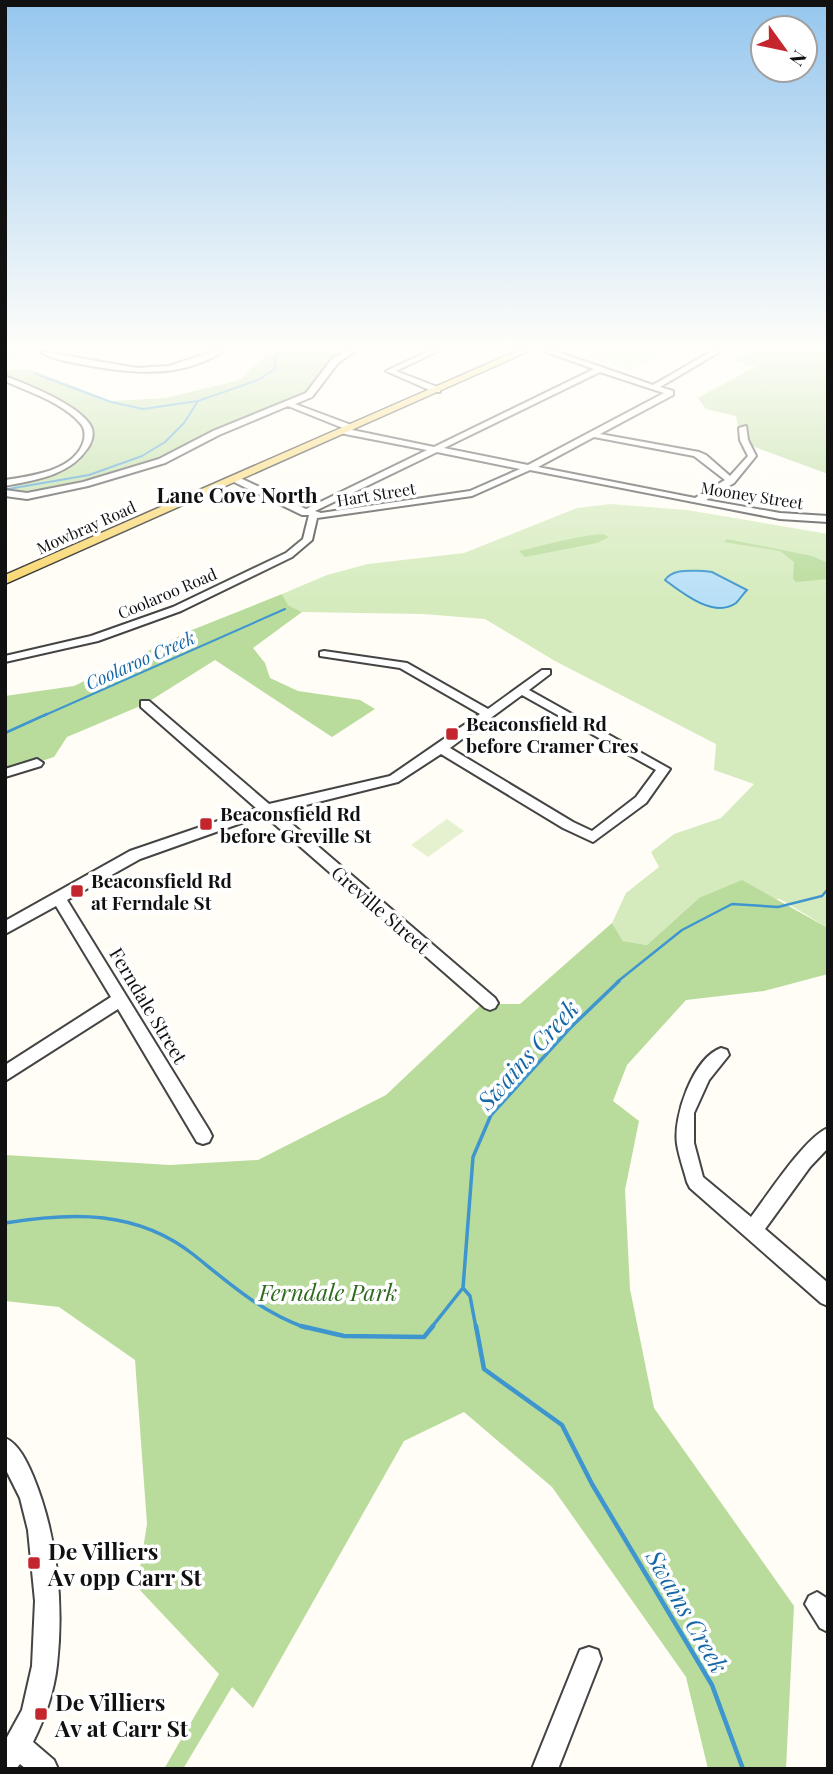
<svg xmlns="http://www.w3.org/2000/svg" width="833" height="1774" font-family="'Playfair Display',serif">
<rect width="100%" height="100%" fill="#fffdf5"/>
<path fill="#d5ebbd" d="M611,504L687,510L828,534V928L780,899L699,898L647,945L623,941L612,923L626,893L659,867L651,852L674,834L721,818L754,784L714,770L716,744L555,661L485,619L423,614L302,612L288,605L282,594L327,575L368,564L464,553L577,508Z"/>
<path fill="#b9dc9c" d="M270,351H344L331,359L317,383L299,398L212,431L149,463L27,494L9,490C37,470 69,477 93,443L89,421L63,403L5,375V370L29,369L112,401L166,398L240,380Z
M748,351H828V474L741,442L736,416L706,409L698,398L755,367L733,360Z
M603,534L609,537L597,543L525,557L519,551C547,545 574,536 603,534Z
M727,539L812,556L828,563V579L796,582L793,579L794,562L780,551L724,542Z
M282,594L288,605L302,612L253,648L265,663L270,678L298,691L360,700L375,709L332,737L215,660L145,704L67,737L54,757L5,773V696L74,686L192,630Z
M742,880L828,928V974L764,991L686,1000L627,1065L613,1101L639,1121L625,1190L630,1289L654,1408L794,1606L786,1769H708L686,1677L552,1487L464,1412L404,1441L253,1708L232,1687L183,1769H164L219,1674L137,1587L147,1524L135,1360L59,1307L5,1301V1155L170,1165L258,1160L386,1095L482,1004H520L612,923L623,941L647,945L699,898Z"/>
<path fill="#e6f2cf" d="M603,351H668L630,370L590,357Z
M447,819L464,831L428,857L411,845Z"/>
<path fill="#b9e0f7" stroke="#3f96cf" stroke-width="2" d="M704,571L712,572L747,590C743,594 740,599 736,603C714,619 681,592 665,580C673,568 691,571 704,571Z"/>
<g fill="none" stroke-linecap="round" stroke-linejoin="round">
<path stroke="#3f96cf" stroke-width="2" d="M36,374L111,402L143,409L198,401
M8,489L89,475L142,456L165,442L184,423L198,401L258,380L276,368L274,357L280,351
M43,716L285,609"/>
<path stroke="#3f96cf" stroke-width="2.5" d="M5,733L47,714
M617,982L682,930L732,904L778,907L822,896L828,889"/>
<path stroke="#3f96cf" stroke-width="3.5" d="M5,1223C73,1212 137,1210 194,1255C230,1284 261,1312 306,1328
M431,1328L462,1289
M476,1328L470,1296L463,1288L473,1157L491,1115L570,1028L619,981"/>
<path stroke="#3f96cf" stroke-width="4.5" d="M301,1326L344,1336L424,1337L433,1326
M476,1326L484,1369L562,1425L592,1484L712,1685L743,1769"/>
<path stroke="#dbdad3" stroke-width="12" stroke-dasharray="12 6" stroke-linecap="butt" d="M5,356L23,351"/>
<g stroke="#444" stroke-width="4">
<path id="minor" d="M39,351L137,368L169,366L214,351H223C180,380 128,373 80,364C66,361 51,359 39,351Z
M347,351H355L338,363L312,397L295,404L354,426L355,428L352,430L434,447L594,369L544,351H555L653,385L712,351H721L660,387L673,391V395L600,434L699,452L706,455L730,476L748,456L740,440L739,428L746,426L748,440L756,456L734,483L706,500L780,513L828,516V522L780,519L530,470L472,496L317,518L312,540L292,557L181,611L98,641L5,662V656L91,636L173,607L286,553L303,539L309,515H302L232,481V477H238L306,509L427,450L340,433V429L348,430L288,406L219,435L165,463L88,486L27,499L5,496V490L27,493L83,482L159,459L213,431L306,393L332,359ZM600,372L664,393L528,465L444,448ZM594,437L694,456L725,480L695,498L538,467ZM437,452L520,469L470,491L321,513L315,511Z
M429,351H438L396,371L440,388V392H434L386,371Z
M5,376C26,384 85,407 92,429C94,436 91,444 87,449C69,476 34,480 5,486V480C31,476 76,471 84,440C85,434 85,429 81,424C64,403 29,392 5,381Z
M324,651L407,663L488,709L542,670H550V674L529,690L670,769L646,803L593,842L563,828L441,754L398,782L278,812L495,998L498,1003L495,1008L490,1010L485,1008L264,815L140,859L67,900L209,1130L212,1136L209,1142L203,1144L197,1142L118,1009L5,1081V1065L111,997L56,906L5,934V921L130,851L256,808L141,707V701H149L269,804L390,776L480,714L400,668L320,656V652ZM522,695L656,770L636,797L592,831L573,822L450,748Z
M37,759L43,763L41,766L5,777V769Z
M721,1048L727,1050L729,1055L709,1080L694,1113V1143L703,1177L751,1217C767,1196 805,1137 828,1128V1148L810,1167L765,1229L828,1283V1306L821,1303L690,1188L687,1182C684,1170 679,1157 677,1144C673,1117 693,1058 721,1048Z
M5,1438C19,1444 27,1462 33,1476C57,1534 64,1602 57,1665C54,1692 45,1718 33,1742L54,1760L58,1769H26L20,1764L16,1769H5V1741L22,1710L32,1666L35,1601L28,1530L20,1498L5,1468Z
M817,1592L828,1599V1632L820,1628L805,1604L809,1596Z
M589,1647L598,1650L601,1659L558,1769H532L580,1650Z"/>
</g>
<g stroke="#222" stroke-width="3">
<path id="major" d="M517,351H529L5,584V575Z"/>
</g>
<use href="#minor" fill="#fff" fill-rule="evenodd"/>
<use href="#major" fill="#f9d66b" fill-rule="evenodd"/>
</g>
<linearGradient id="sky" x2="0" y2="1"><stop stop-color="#95c6ee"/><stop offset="0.58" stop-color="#fffefa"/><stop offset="1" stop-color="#fffefa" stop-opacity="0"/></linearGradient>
<rect width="833" height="600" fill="url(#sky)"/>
<g fill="#c4262e" stroke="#fff" stroke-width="2.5">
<rect x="445" y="727" width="14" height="14" rx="3.5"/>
<rect x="199" y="817" width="14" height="14" rx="3.5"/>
<rect x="70" y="884" width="14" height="14" rx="3.5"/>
<rect x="27" y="1556" width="14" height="14" rx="3.5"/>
<rect x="34" y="1707" width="14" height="14" rx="3.5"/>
</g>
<g text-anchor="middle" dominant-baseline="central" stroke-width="7" stroke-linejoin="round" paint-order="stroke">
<g font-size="16" fill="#111" stroke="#fff">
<text transform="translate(376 494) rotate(-9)">Hart Street</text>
<text transform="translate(752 495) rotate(9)">Mooney Street</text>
<text transform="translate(86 527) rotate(-24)">Mowbray Road</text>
<text transform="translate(167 593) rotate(-23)">Coolaroo Road</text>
</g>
<g font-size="18" font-style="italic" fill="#1768a6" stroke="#fff">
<text transform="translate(140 660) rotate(-24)">Coolaroo Creek</text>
</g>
<g font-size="19" font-weight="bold" fill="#111" stroke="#fff" text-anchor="start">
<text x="466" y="723">Beaconsfield Rd<tspan x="466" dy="22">before Cramer Cres</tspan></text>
<text x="220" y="813">Beaconsfield Rd<tspan x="220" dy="22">before Greville St</tspan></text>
<text x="91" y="880">Beaconsfield Rd<tspan x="91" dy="22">at Ferndale St</tspan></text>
</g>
<g font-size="19" fill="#111" stroke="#fff">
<text transform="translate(381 909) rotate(41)">Greville Street</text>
<text transform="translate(149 1005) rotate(59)">Ferndale Street</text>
</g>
<g font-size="21" font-weight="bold" fill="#111" stroke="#fff">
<text x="237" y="494">Lane Cove North</text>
</g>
<g font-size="23" font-style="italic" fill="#2f6b1f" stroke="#fff">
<text x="328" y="1291">Ferndale Park</text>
</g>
<g font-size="23" font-weight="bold" fill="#111" stroke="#fff" text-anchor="start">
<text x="48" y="1550">De Villiers<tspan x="48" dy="26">Av opp Carr St</tspan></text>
<text x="55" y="1701">De Villiers<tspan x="55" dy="26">Av at Carr St</tspan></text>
</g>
<g font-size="24" font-style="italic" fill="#1768a6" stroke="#fff">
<text transform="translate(527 1054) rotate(-48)">Swains Creek</text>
<text transform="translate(688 1611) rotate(60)">Swains Creek</text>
</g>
</g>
<rect width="833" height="1774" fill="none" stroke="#111111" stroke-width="14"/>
<g transform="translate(784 49) rotate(123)"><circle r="33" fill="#ffffff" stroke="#a0a0a0" stroke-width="2"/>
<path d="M0-5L12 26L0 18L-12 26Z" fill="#c4262e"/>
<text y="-10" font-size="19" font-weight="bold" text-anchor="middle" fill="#111111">N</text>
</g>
</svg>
